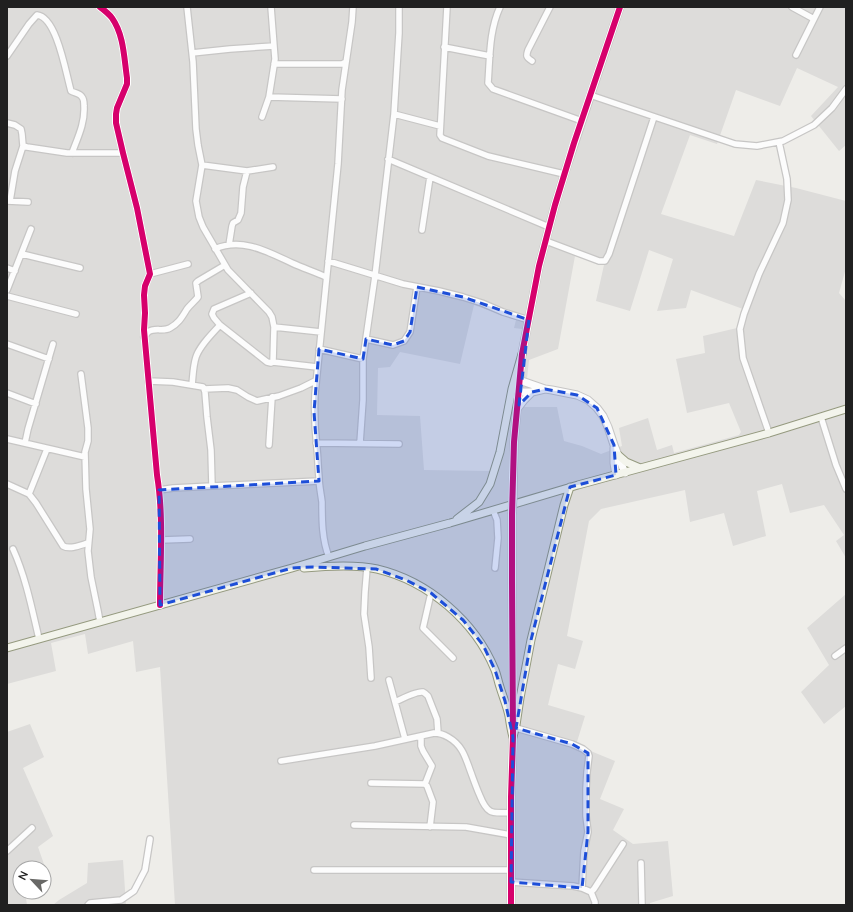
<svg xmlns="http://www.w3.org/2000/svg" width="853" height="912" font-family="Mulish,sans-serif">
<rect width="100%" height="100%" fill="#eeede9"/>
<path fill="#dddcda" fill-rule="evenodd" d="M7,7H846V145L839,151L811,116L838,87L797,68L780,106L736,90L717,144L690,135L661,214L734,236L756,180L796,188L846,201V268L839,293L846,301V558L836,541L844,535L824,505L790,513L782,484L757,491L766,536L733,546L724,513L690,522L685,490L601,509L589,521L567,636L583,641L575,669L558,664L548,705L585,716L576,745L615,761L600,799L624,809L613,830L633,844L668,841L673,896L650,903V905H175L160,667L136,672L133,641L88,654L85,634L51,643L56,671L7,684ZM649,250L673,259L657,311L686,308L691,290L743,309L737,328L703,336L705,353L676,359L687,413L729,403L741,432L739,435L674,453L672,445L657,450L648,418L619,428L622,446L601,454L582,446L564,441L557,407H524L529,360L558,349L575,256L604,265L596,301L630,311ZM474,305L516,320L514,328L522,329L518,352L508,389L494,459L490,471L424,470L420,416L377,415L378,368L390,367L400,352L460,364Z
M846,594V706L824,724L801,692L829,665L807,628Z
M30,724L44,757L23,768L53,836L38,847L45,867L42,868H20V892H25L27,905H7V732Z
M123,860L126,905H53L59,900L87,883L88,863Z"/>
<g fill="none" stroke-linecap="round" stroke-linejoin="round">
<g stroke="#c7c6c5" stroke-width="8">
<path id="minor" d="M100,7C104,10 109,14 112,18C124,35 124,58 127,78V84L117,108L116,114V123L123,153L137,208L150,274L145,286L144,295L145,313L144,330L157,475C164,518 160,562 160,605
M187,7L193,62L196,129L198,145L202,165L196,201L199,217L203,227L228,270L269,312L272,317L274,327L273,362L271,363L267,362L220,325L214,318L212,314L214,309L251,293
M447,7L440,135L442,138L488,156L564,174
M500,7C489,31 490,57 488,83L493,89L582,121
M792,7L814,19
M444,47L490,56
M192,53L230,49L274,46
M796,55L820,7
M7,56L29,24L37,15C57,17 66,74 71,91C74,93 80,93 82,97C84,99 84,103 84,106C85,123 78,137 72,153
M532,61C526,57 526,56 528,50L550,7
M274,64H342L346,62
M590,95L735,144L757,146L783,141L814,125L832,108L846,89
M269,97L342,99
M394,114L440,126
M262,117L269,97L275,59L271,7
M7,123L15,125L21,129L22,134L23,146L27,147L67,153H123
M388,159L549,227
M202,165L247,171L273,167
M7,201L28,202
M10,201L15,171L23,146
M422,230L430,177
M546,241L599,261H605L609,254L654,117
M229,245L232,226L233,223L238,220L241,213L243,187L247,171
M215,249C242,237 268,252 292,263C303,268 315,272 326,277
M22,254L80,268
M328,261L351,268L403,284L439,291L463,297L482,303L503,312L529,320
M7,268L15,271
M150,274L188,264
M7,290L31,229
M7,296L76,314
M274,327L321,332
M144,337C146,335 147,333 148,332C155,327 163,332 170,328C179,323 182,317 187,309C190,305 195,301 198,297L196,283L198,281L225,265
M366,339L393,345L404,341L410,332L417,287
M7,344L49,359
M319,349L363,359
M273,362L317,367
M81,374L88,428V441L85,452L86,489L90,529L88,551L91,577L98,611L100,622
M148,381L173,382L203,387L204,389L205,392L207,417L211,450L212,486L173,488L159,490
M192,385C193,376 193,366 196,357C200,345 212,334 220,325
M204,389L228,388L237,390L248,397L257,401L279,396L301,388L315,381
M7,393L36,404
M821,417L836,465L846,489
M769,433L743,358L740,329L744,314L759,274L783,223L788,200L787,179L779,142
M7,439L85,457
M25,443L28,429L53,344
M316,443L399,444
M360,443L363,400V359L375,276L394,114L399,33V7
M269,445L272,397
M7,484L29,494L36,503L63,546C70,550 81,545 88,543
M212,486L319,481
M29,494L47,449
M493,510L497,520L498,538L495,568
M161,540L190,539
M13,549C26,578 32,609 39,639
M329,557C322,540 322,520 322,502C321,494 319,485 319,477C318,468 318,459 317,449C315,431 314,413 315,394L338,164L342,90L352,22L353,7
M367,568L365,592L364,614L369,647L371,678
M431,593L423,628L453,658
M835,656L846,648
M389,680L405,739
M395,702C401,699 417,691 423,692C425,693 427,695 428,696L437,719L438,733
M516,728L572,744L583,749L588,753L589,756L587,772L586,789V816L588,832L584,851L582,888
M421,736V746L423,751L432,766L425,784
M281,761L375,746L434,733C440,733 443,734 448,737C462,745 465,756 470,770C473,778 476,787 480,796C482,801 485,808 490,811C494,814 506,812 511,813
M371,783L425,784L427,786L433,802L430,827
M354,825L466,827L511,835
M7,851L32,828
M641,863L642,905
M314,870H511
M511,882L573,886L582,888L591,892L595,902V905
M591,892L594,889L623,844
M88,905L90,903L121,900L134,891L145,870L150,839"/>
</g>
<g stroke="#c7c6c5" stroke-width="9">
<path id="tertiary" d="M519,380L545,389
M519,392H532L545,389L552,390L577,395L588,400L597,408L603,416L608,427L614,445L625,473
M517,409L524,400L532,392
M614,448V463L616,475
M513,497L514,442L522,354L539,266L555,205L566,169L620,7
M511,905V797L513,737L512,582V514"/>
</g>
<g stroke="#959a7f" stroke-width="9">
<path id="secondary" d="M618,455L626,462L640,468
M457,519L479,502L490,484L500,452L512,389L522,354
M304,568C325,566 356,564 377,569C428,581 475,621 495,670C497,675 498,681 500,687C503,697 507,706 509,716C510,723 511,730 513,737
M7,648L292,568L365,546L450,523L578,485L769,433L846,409
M513,737L516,725L520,698L531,640L564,505L570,487"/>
</g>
<use href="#minor" stroke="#fcfcfc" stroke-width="5.5"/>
<use href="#tertiary" stroke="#fcfcfc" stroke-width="7"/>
<use href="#secondary" stroke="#f3f4ec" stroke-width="7"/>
<g stroke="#c7c6c5" stroke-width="9" stroke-linecap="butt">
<path id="tertiary-bridge" d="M512,514L513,497"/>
</g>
<use href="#tertiary-bridge" stroke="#fcfcfc" stroke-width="7"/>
<g stroke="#fff" stroke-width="8">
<path id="cycleway" d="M100,7C104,10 109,14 112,18C124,35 124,58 127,78V84L117,108L116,114V123L123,153L137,208L150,274L145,286L144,295L145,313L144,330L157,475C164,518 160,562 160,605
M511,905V797L513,737L512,582V514L514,442L522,354L539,266L555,205L574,143L620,7"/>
</g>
<use href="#cycleway" stroke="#d6006c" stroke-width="6"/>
</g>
<path fill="#1d4ed8" fill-opacity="0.2" stroke="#1d4ed8" stroke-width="3" stroke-dasharray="8 5" stroke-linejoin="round" d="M417,287L463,297L529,320L519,405L532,392L545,389L577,395L597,408L614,445L616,475L570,487L531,640L516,728L572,744L588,753V832L582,888L511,882L513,737L505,701L495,670L483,645L463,620L431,593L406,580L376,569L313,567L292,568L160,605L159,490L319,481L314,412L319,349L363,359L366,339L393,345L404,341L410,332Z"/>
<rect width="853" height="912" fill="none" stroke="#202020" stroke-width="16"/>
<g transform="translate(32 880) rotate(296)"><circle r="19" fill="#ffffff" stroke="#a6a6a6"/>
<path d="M0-3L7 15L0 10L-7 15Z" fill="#686866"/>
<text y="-6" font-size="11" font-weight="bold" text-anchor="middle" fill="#202020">N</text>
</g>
</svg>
